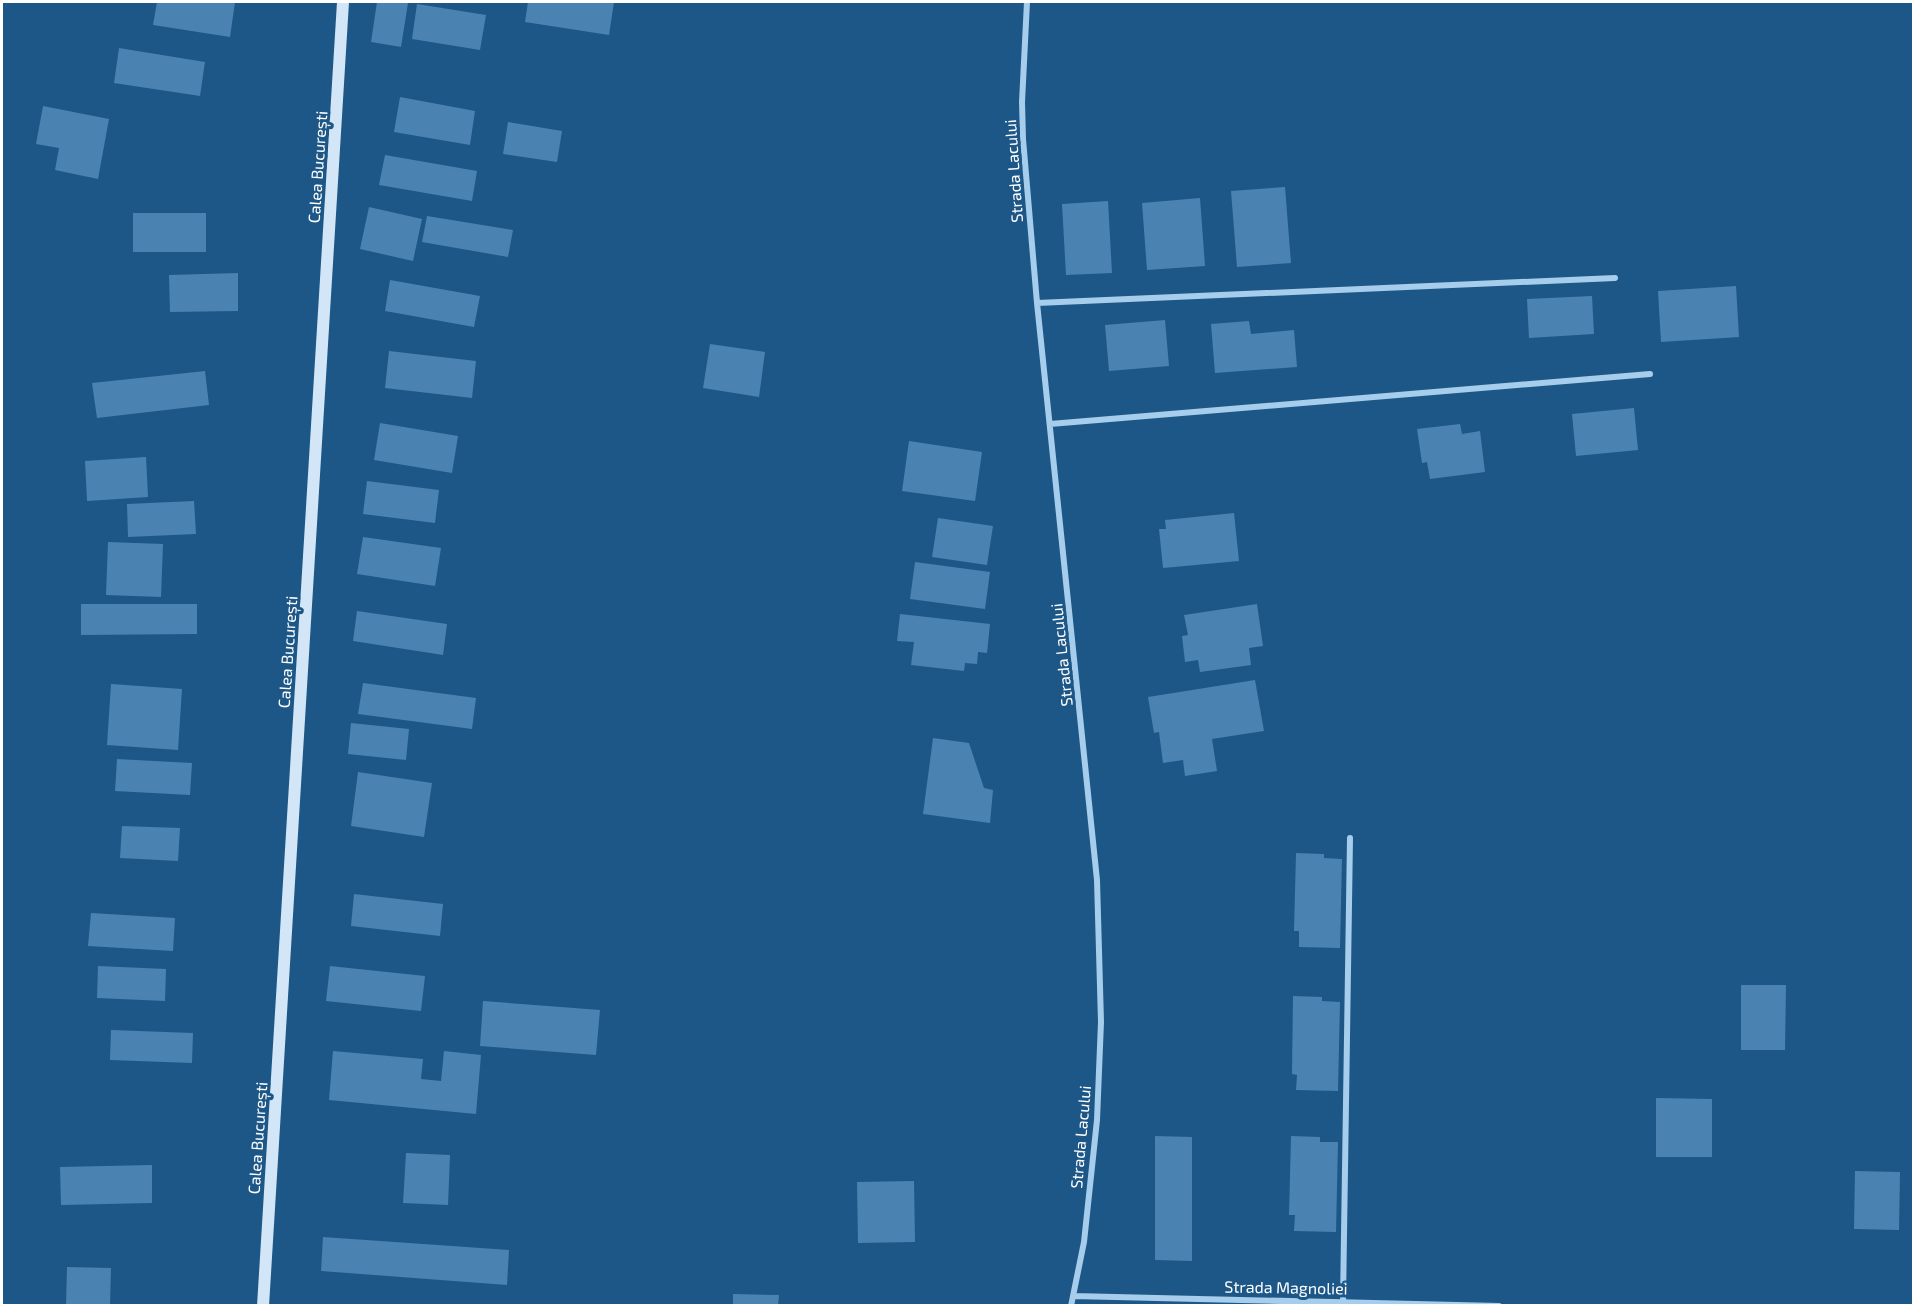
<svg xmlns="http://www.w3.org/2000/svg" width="1915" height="1307" font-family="'Exo 2',sans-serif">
<rect width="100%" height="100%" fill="#1d5787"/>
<path fill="#4a83b1" d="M157,2H235L230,37L153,25Z
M377,2L408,3L401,47L371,42Z
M528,2H614L609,35L525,22Z
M417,4L486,15L480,50L412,39Z
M119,48L205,62L200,96L114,83Z
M400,97L475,111L470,145L394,132Z
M43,106L109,119L98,179L55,170L59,148L36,144Z
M508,122L562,131L557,162L503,154Z
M385,155L477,171L472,201L379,185Z
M1285,187L1291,263L1237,267L1231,191Z
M1200,198L1205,266L1147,270L1142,203Z
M1108,201L1112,273L1066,275L1062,204Z
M369,207L422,219L413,261L360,249Z
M133,213H206V252H133Z
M427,216L513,230L508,257L422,242Z
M238,273V311L170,312L169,275Z
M390,280L480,296L474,327L385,311Z
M1736,286L1739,337L1661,342L1658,291Z
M1592,296L1594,334L1529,338L1527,299Z
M1165,320L1169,366L1109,371L1105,325Z
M1249,321L1251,334L1294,330L1297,367L1215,373L1211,324Z
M710,344L765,352L759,397L703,388Z
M389,351L476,361L472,398L385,388Z
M205,371L209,405L97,418L92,383Z
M1634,408L1638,450L1576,456L1572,414Z
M380,423L458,436L452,473L374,460Z
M1460,424L1462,434L1480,431L1485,472L1430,479L1427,462L1422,463L1417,429Z
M909,441L982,452L975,501L902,491Z
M146,457L148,497L87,501L85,461Z
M367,481L439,490L435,523L363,514Z
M194,501L196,534L128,537L127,504Z
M1234,513L1239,561L1163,568L1159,529H1166L1165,520Z
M938,518L993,526L987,565L932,557Z
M363,537L441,548L435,586L357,574Z
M108,542L163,544L161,597L106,595Z
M915,562L990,572L985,609L910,599Z
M81,604H197V634L81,635Z
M1257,604L1263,646L1249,648L1251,665L1200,672L1198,660L1185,662L1182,636L1188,635L1184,615Z
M357,611L447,624L443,655L353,641Z
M900,614L990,624L987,653L978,652L977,664L965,663L964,671L911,665L914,642L897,641Z
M1255,680L1264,731L1212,739L1217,771L1185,776L1183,760L1163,763L1159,732L1154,733L1148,697Z
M363,683L476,698L472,729L358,714Z
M111,684L182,689L178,750L107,745Z
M351,723L409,729L406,760L348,754Z
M933,738L969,743L984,788L993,790L990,823L923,814Z
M117,759L192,763L190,795L115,791Z
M358,772L432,783L424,837L351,826Z
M122,826L180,828L178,861L120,858Z
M1296,853L1324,854V858L1342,859L1340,948L1299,947V931H1294Z
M354,894L443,904L440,936L351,926Z
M91,913L175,918L173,951L88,946Z
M98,966L166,969L165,1001L97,998Z
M330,966L425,976L421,1011L326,1001Z
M1741,985H1786L1785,1050H1741Z
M1293,996L1322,997V1001L1340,1002L1338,1091L1296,1090L1297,1075L1292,1074Z
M483,1001L600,1010L596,1055L480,1046Z
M111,1030L193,1033L192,1063L110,1060Z
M333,1051L423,1059L421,1079L441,1081L444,1051L481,1055L476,1114L329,1100Z
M1656,1098L1712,1099V1157H1656Z
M1155,1136L1192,1137V1261L1155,1260Z
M1291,1136L1320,1137V1142H1338L1336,1232L1294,1231L1295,1215H1289Z
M406,1153L450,1155L448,1205L403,1203Z
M152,1165V1203L61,1205L60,1167Z
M1855,1171L1900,1172L1899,1230L1854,1229Z
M914,1181L915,1242L858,1243L857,1182Z
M323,1237L509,1250L507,1285L321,1271Z
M67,1267L111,1268L110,1306H66Z
M733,1294L779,1295L778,1306H733Z"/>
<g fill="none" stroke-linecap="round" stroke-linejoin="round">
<path stroke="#a6cdeb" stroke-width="6" d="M1027,2L1022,102L1023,139L1037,303L1097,880L1101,1022L1097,1120L1084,1242L1071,1306
M1037,303L1615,278
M1050,424L1650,374
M1073,1296L1499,1306
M1343,1302L1350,838"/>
<path stroke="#d2e6f8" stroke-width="12" d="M263,1306L343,2"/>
</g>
<g text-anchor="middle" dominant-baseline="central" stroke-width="6" stroke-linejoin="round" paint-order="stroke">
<g font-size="16" fill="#fff" stroke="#1d5787">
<text transform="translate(317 167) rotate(-86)">Calea București</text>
<text transform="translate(1013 171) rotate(-94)">Strada Lacului</text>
<text transform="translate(287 652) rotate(-86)">Calea București</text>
<text transform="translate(1061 655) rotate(-96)">Strada Lacului</text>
<text transform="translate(1080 1137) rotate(-85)">Strada Lacului</text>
<text transform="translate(257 1138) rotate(-86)">Calea București</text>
<text transform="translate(1286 1287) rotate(1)">Strada Magnoliei</text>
</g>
</g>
<rect width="1915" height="1307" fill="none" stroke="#ffffff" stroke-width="6"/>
</svg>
